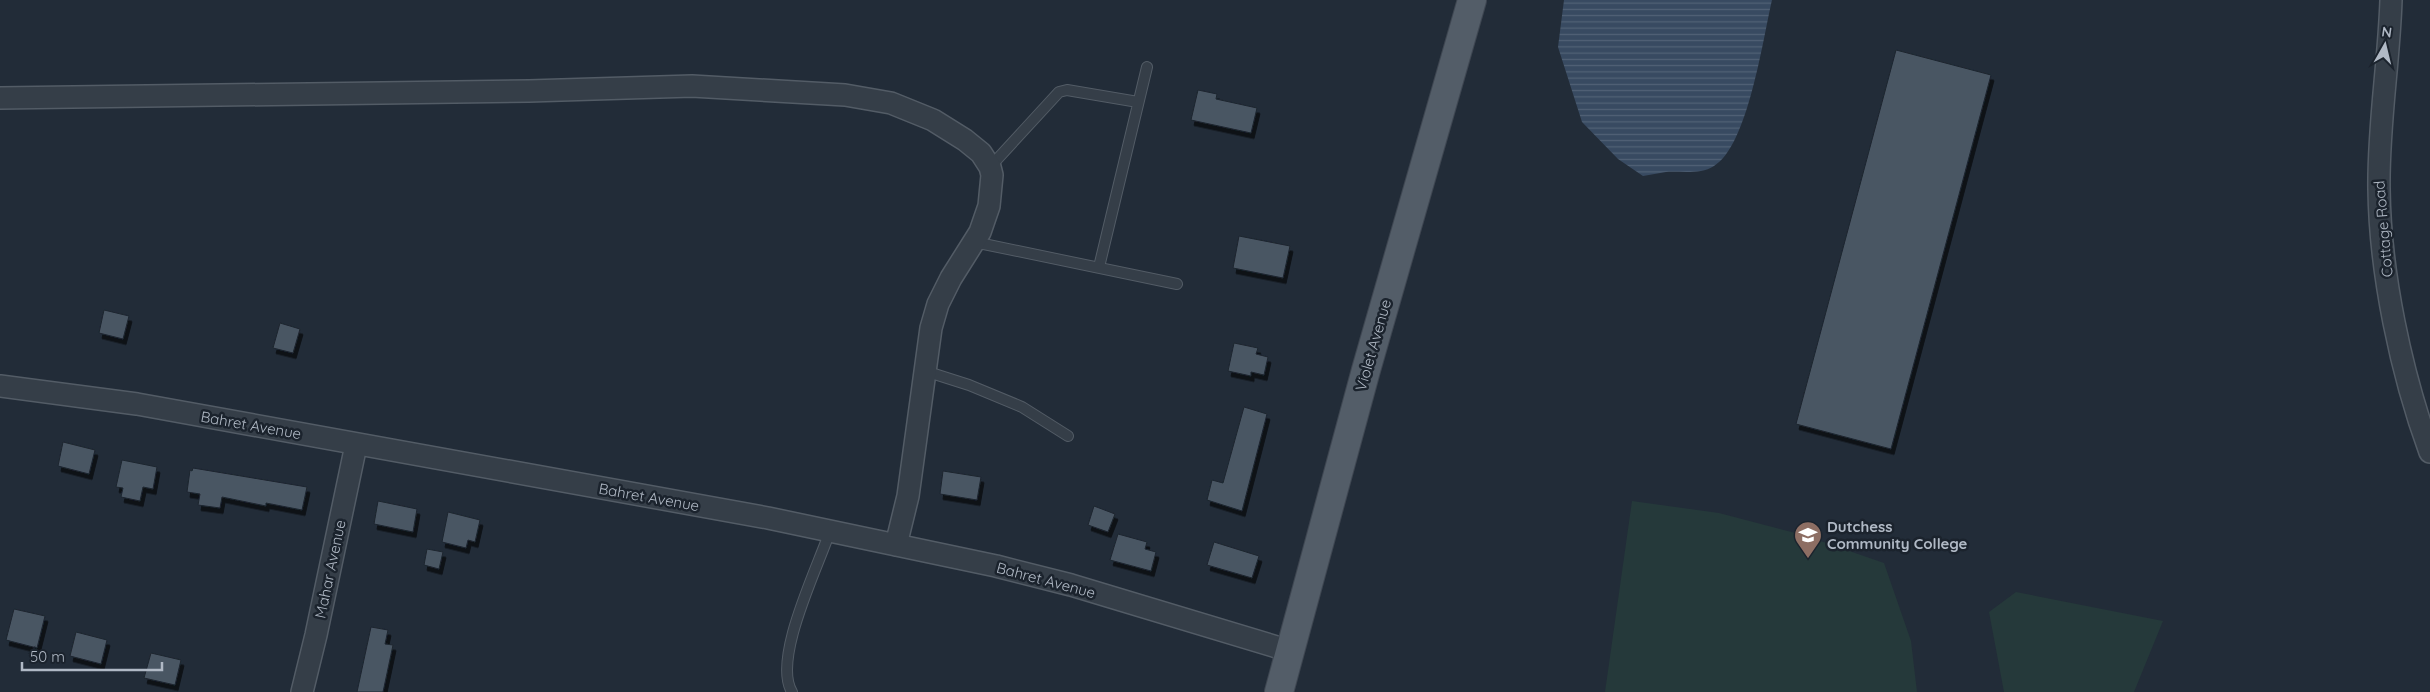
<svg xmlns="http://www.w3.org/2000/svg" width="2430" height="692" font-family="Quicksand,sans-serif">
<defs>
<pattern id="water-rules" width="6" height="5" patternUnits="userSpaceOnUse" patternTransform="scale(1.25)"><rect width="6" height="5" fill="#384a61"/><path d="M0 2.5h6" fill="none" stroke="#526276"/></pattern>
<filter id="shadow"><feDropShadow dx="3" dy="5.5" stdDeviation="0" flood-color="#0009"/></filter>
</defs>
<rect width="100%" height="100%" fill="#222c38"/>
<path fill="#25393a" d="M1632,501L1719,513L1803,535L1884,563L1911,641L1917,692H1605Z
M2016,592L2163,621L2134,692H2004L1989,612Z"/>
<path fill="url(#water-rules)" d="M1564,0H1772C1763,38 1748,146 1714,166C1700,175 1681,171 1666,172C1658,173 1651,175 1643,176L1618,159L1582,122L1558,47Z"/>
<path fill="#4a5664" stroke="#1d252f" filter="url(#shadow)" d="M1896,50L1991,75L1891,449L1796,424Z
M1198,90L1217,94L1216,99L1257,108L1251,133L1191,120Z
M1239,236L1290,246L1283,278L1233,268Z
M104,310L129,316L123,339L99,333Z
M280,323L300,329L293,353L273,348Z
M1234,343L1258,348L1256,354L1268,357L1264,375L1251,372V376L1228,371Z
M1244,407L1267,414L1242,511L1207,500L1212,480L1223,483Z
M63,442L95,450L89,474L58,466Z
M122,460L157,467L153,489L143,487L140,501L121,497L123,488L116,487Z
M193,468L307,487L302,510L266,503V506L222,497L220,508L198,505L200,494L187,492L190,470L192,471Z
M943,471L981,477L977,500L940,494Z
M378,501L417,509L413,532L374,524Z
M1094,506L1115,514L1108,532L1088,525Z
M448,512L480,520L475,542L468,540L466,548L442,542Z
M1118,534L1147,542L1145,549L1156,552L1151,571L1110,560Z
M1214,542L1259,556L1252,578L1207,565Z
M427,549L443,552L439,569L424,565Z
M14,609L45,616L37,648L6,640Z
M371,627L388,630L385,644L393,645L383,692H357Z
M76,632L107,640L101,664L70,656Z
M151,653L181,660L175,685L144,678Z"/>
<g fill="none" stroke-linecap="round" stroke-linejoin="round">
<g stroke="#535c66" stroke-width="12">
<path id="lane" d="M990,167L1059,92L1067,90L1138,102
M974,242L1177,284
M1099,267L1147,67
M925,371L969,385L1022,407L1068,436
M792,692C772,659 818,567 830,531"/>
</g>
<g stroke="#535c66" stroke-width="24">
<path id="street" d="M2391,0C2389,63 2378,126 2379,189C2380,273 2401,373 2430,452
M0,98L529,91L692,86L845,95L891,103L933,120L965,140L981,153L990,167L992,175L989,206L980,232L951,278L938,304L931,328L908,496L896,545
M0,386L137,404L768,518L996,566L1071,585L1290,651
M302,692L316,635L356,445"/>
</g>
<g stroke="#3f4752" stroke-width="30">
<path id="primary" d="M1279,692L1366,370L1472,0"/>
</g>
<use href="#lane" stroke="#353e48" stroke-width="10"/>
<use href="#street" stroke="#353e48" stroke-width="21"/>
<use href="#primary" stroke="#535d68" stroke-width="28"/>
</g>
<defs>
<g id="university-pin" transform="scale(1.4375)"><path d="M0 17L-7.5 6A9.5 9.5 0 1 1 7.5 6Z" fill="#8d6e63" stroke="#1b232d"/><path d="M0-5L7-2L0 1L-7-2ZM-4 1L0 2.5L4 1V4Q0 6-4 4Z" fill="#fff"/></g>
</defs>
<g fill-rule="evenodd">
<use href="#university-pin" x="1808" y="535"/>
</g>
<g text-anchor="middle" dominant-baseline="central" stroke-width="5" stroke-linejoin="round" paint-order="stroke">
<g font-size="15" fill="#b0b9c5" stroke="#1b232d">
<text transform="translate(2383 229) rotate(-95)">Cottage Road</text>
<text transform="translate(1373 345) rotate(-74)">Violet Avenue</text>
<text transform="translate(251 425) rotate(10)">Bahret Avenue</text>
<text transform="translate(649 497) rotate(10)">Bahret Avenue</text>
<text transform="translate(330 569) rotate(-78)">Mahar Avenue</text>
<text transform="translate(1046 580) rotate(15)">Bahret Avenue</text>
</g>
<g font-size="15" font-weight="bold" fill="#b0b9c5" stroke="#1b232d" text-anchor="start">
<text x="1827" y="526">Dutchess<tspan x="1827" dy="17">Community College</tspan></text>
</g>
</g>
<g transform="translate(2385 45) rotate(8)" stroke="#1b232d" stroke-width="4" paint-order="stroke">
<path d="M0-4L9 19L0 12L-9 19Z" fill="#b0b9c5"/>
<text y="-8" font-size="14" font-weight="bold" text-anchor="middle" fill="#b0b9c5">N</text>
</g>
<path d="M22 662v8h140v-8" fill="none" stroke="#b0b9c5" stroke-width="2.5"/>
<text x="30" y="662" font-size="15" fill="#b0b9c5" stroke="#1b232d" stroke-width="4" paint-order="stroke">50 m</text>
</svg>
